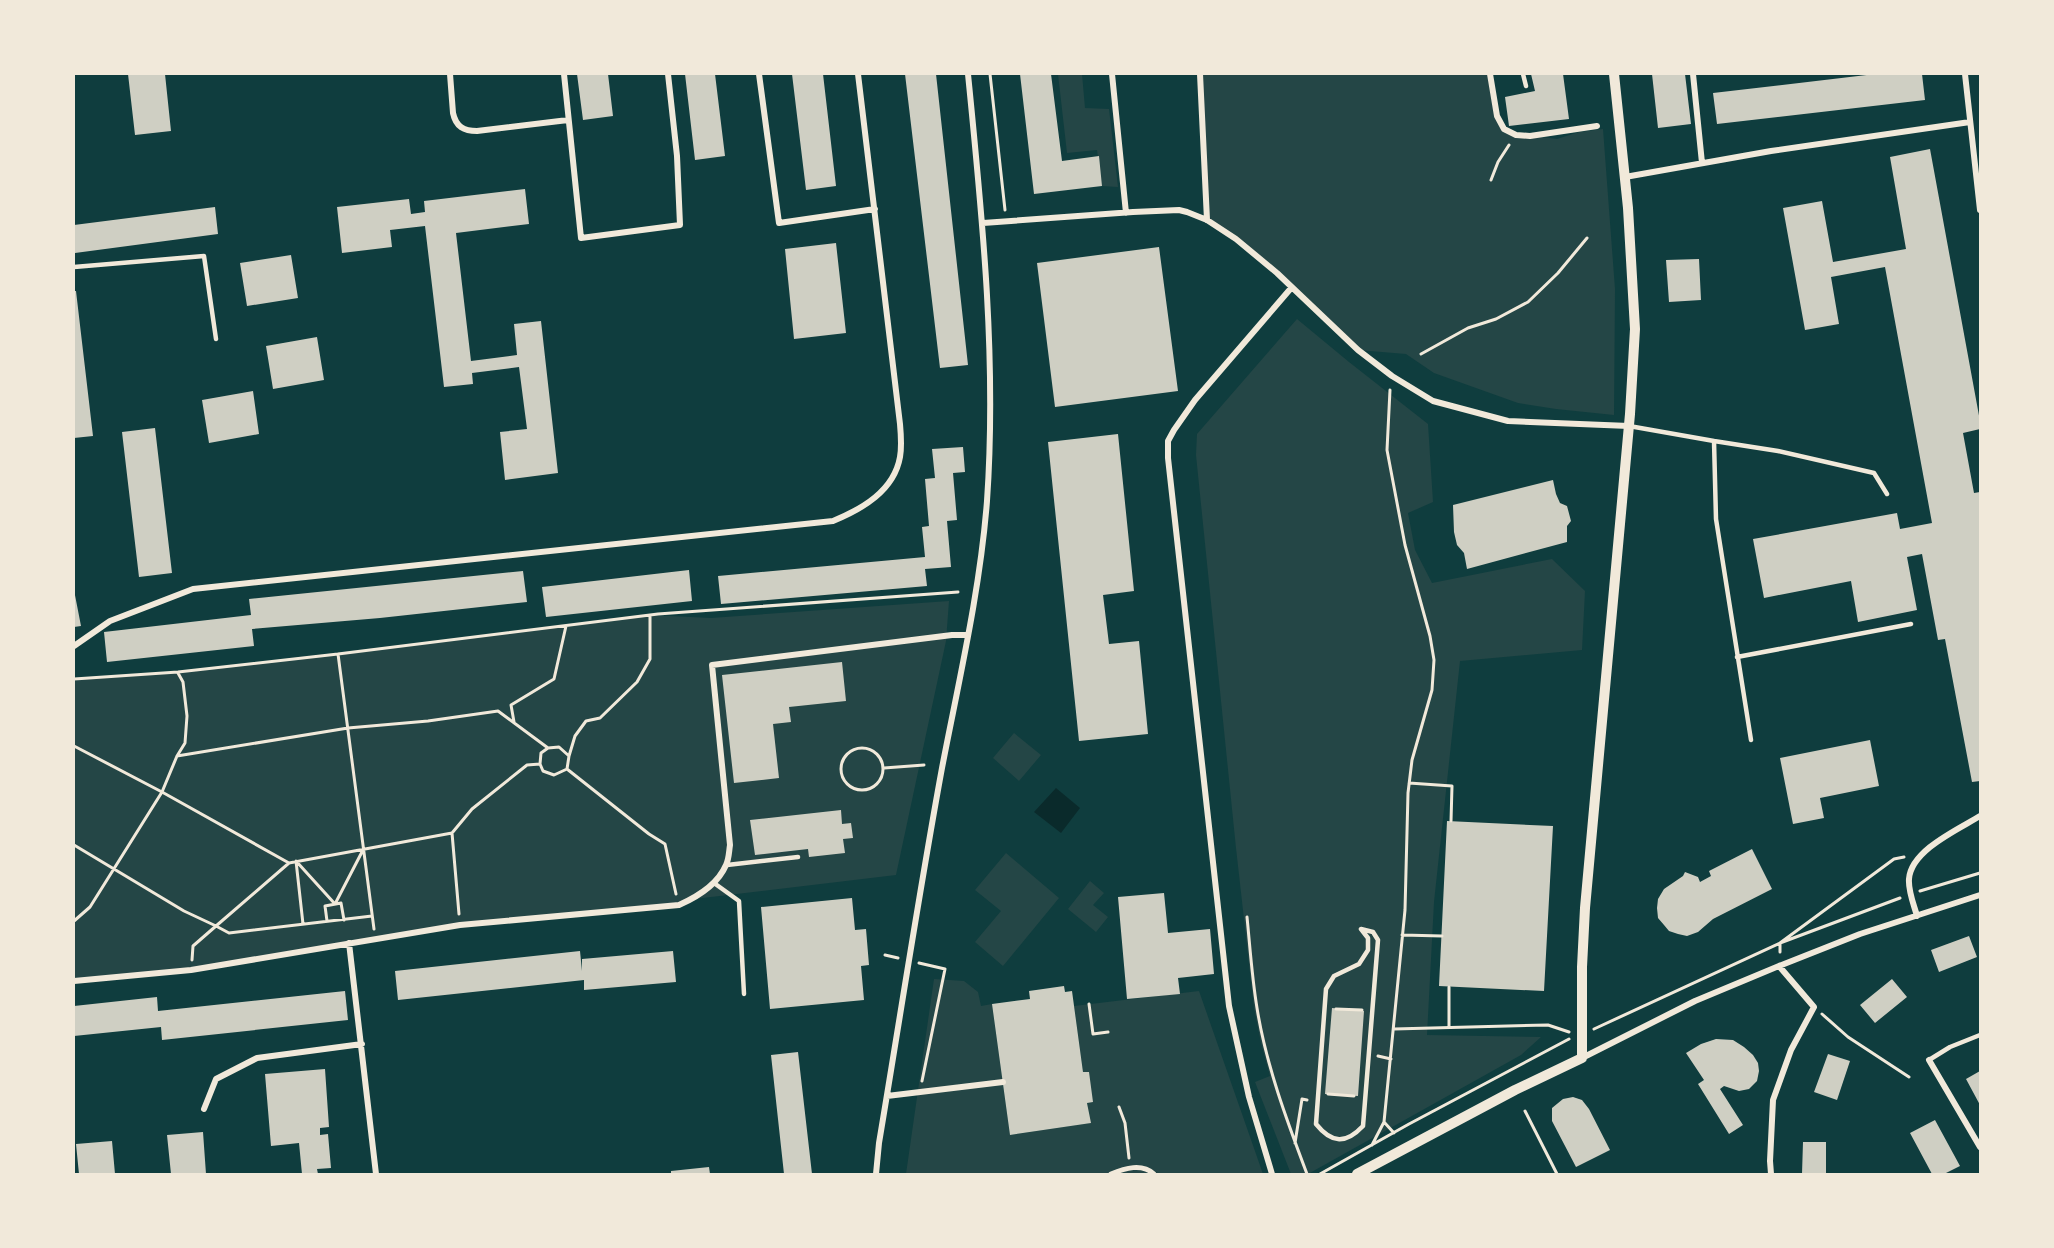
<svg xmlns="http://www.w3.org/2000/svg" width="2054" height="1248" font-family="'Work Sans',sans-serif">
<rect width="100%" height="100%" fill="#0f3d3e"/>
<path fill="#244646" d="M1058,74H1082L1085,108L1109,109L1118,187L1102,186L1097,150L1067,153Z
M1201,74H1487L1495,119L1504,132L1557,139L1579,132L1603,129L1615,289L1614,415L1556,409L1518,403L1434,373L1406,354L1358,350L1277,273L1207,220Z
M1297,319L1349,362L1428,424L1433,502L1408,513L1415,550L1432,583L1552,559L1585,591L1582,650L1460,661L1434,902L1427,1035L1541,1037L1521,1055L1308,1174H1291L1255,1082L1270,1076L1261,1043L1254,1008L1236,848L1196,455L1197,434Z
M949,601L946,641L896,875L694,899L678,905L460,925L191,970L74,981V679L178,672L650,615L711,618Z
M1014,733L1041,755L1019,781L993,758Z
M1006,853L1059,898L1003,966L975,942L1001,911L975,890Z
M1090,881L1104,893L1093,905L1108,917L1096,932L1068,909Z
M934,979L964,981L978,992L981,1006L992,1004L1010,1135L1090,1123L1074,1006L1199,991L1263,1174H906Z"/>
<path fill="#0a2a2b" d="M1056,788L1080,808L1061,833L1034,812Z"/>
<path fill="#cfcfc3" d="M128,74H165L171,131L135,135Z
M577,74H608L613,116L583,120Z
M685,74H715L725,156L695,160Z
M792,74H823L836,186L806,190Z
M905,74H936L968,365L940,368Z
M1020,74H1051L1062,161L1099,156L1102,186L1034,194Z
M1531,74H1563L1569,119L1509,126L1505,97L1535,91Z
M1652,74H1685L1691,124L1658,128Z
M1875,74H1922L1925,100L1717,124L1713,93Z
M1930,149L1980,421V429L1963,433L1974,493L1980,492V781L1972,782L1945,639L1938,640L1922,554L1907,557L1917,610L1858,622L1851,581L1764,598L1753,539L1897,513L1900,529L1932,523L1885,267L1831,277L1839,324L1805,330L1783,208L1822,201L1833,262L1906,249L1890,157Z
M525,189L529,224L456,233L471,361L517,355L514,324L541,321L558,473L505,480L500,432L527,429L519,367L472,373L473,384L444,387L425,226L390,230L392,247L342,253L337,207L409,199L411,214L425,212L424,201Z
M215,207L218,234L75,253L74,225Z
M836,243L846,333L794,339L785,249Z
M1159,247L1178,391L1055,407L1037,263Z
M291,255L298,298L247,306L240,263Z
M1699,259L1701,300L1669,302L1666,260Z
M74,291H76L93,436L74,438Z
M317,337L324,380L273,389L266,346Z
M253,391L259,434L209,443L202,400Z
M155,428L172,573L139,577L122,432Z
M1118,434L1134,591L1103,595L1109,644L1139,641L1148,734L1079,741L1048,442Z
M963,447L965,472L953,473L957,520L947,521L951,567L925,569L927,586L721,604L718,576L925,557L922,527L929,526L925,479L935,478L932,449Z
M1553,480L1556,494L1560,503L1567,506L1571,521L1567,526V542L1467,569L1464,553L1457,545L1454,532L1453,505Z
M689,570L692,601L546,617L542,587Z
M523,571L527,602L380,618L252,629L254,646L107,662L104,632L251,615L249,599Z
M74,590L81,626L74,627Z
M842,662L846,701L789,707L791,722L773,724L779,778L734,783L722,675Z
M1870,740L1879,786L1820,798L1824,818L1793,824L1780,758Z
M841,810L842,824L851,823L853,838L843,839L845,853L809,857L808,849L755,855L750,820Z
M1447,821L1553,826L1544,991L1439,986Z
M1752,849L1772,889L1713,919L1698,932L1687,936L1678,934L1669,931L1664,925L1658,918L1657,908L1658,899L1664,889L1683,876L1685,872L1698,877L1700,882L1711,876L1709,871Z
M1164,893L1168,933L1210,929L1214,974L1178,978L1180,994L1127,999L1118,897Z
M852,898L855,930L866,929L869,965L861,966L864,1000L770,1009L761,907Z
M1969,936L1977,957L1939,972L1931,950Z
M580,951L582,971V959L673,951L676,982L584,990V980L398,1000L395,971Z
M1892,979L1907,997L1875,1023L1860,1005Z
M1064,986L1065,992L1072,991L1083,1072H1089L1093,1102L1087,1103L1091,1123L1010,1135L992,1004L1030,999L1029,991Z
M345,991L348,1020L162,1040L161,1027L74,1036V1006L157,997L158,1011Z
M1332,1008L1364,1011L1358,1096L1325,1094Z
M1716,1039L1733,1040L1744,1047L1753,1055L1758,1063L1759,1071L1757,1081L1749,1089L1739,1091L1724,1086L1720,1089L1743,1125L1729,1134L1698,1084L1704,1080L1686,1053L1701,1044Z
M798,1052L812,1174H784L771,1055Z
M1828,1054L1850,1061L1837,1100L1814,1092Z
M325,1069L329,1127L320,1128V1135L328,1134L331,1168L317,1169L318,1174H302L299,1143L271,1146L265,1074Z
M1980,1071V1105L1966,1079Z
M1573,1097L1582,1100L1589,1109L1610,1150L1576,1167L1552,1121V1108L1563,1099Z
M1935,1120L1960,1166L1944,1174H1932L1910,1133Z
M203,1132L206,1174H171L167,1135Z
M112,1141L115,1174H79L76,1144Z
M1803,1142H1826V1174H1802Z
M709,1167L710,1174H671V1171Z"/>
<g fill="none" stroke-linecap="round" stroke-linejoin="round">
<path stroke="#f1e9da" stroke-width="3" d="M990,74L1005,210
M1491,180L1498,162L1509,145
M1421,354L1468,328L1496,319L1528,302L1558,273L1587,238
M338,654L374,929
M74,679L178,672L338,654L658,614L958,592
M514,722L511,705L554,679L566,626
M74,746L162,792L289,863L452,833L459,914
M841 769a21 21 0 1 1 42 0a21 21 0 1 1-42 0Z
M177,756L348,728L428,721L498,711L548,748L541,753L540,764L543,771L554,775L567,769L569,756L559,747L548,748
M569,756L575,736L586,721L600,718L637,682L650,659V616
M884,768L924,765
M567,769L649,834L665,844L676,894
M1409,783L1452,786L1451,821
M452,833L472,809L527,765L540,764
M74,845L184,911L216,926L193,946L192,960
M289,863L216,926L229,933L372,916
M1920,891L1980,873
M1247,917C1250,947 1252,978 1257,1008C1266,1065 1287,1121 1307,1174
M74,921L90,907L162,792L177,756L185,743L187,716L183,682L178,673
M327,921L325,906L341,903L344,920
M303,924L296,861L335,904L363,850
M1402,935L1442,936
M1780,952V943L1894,859L1904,857
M885,955L898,958
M919,963L945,969L922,1081
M1089,1004L1093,1034L1108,1032
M1336,1009L1362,1010
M1822,1014L1848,1037L1909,1077
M1449,1027V987
M1394,1029L1548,1025L1569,1032
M1594,1029L1780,943L1900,898
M1378,1056L1391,1059
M1328,1094L1354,1096
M1119,1107L1125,1123L1129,1158
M1525,1111L1557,1174
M1384,1122L1394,1133
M1295,1143L1302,1099L1307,1100
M1372,1145L1384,1122L1405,910L1408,793L1412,760L1432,690L1434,660L1430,636L1405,545L1387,450L1390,390
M1320,1174L1409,1124L1569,1039"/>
<path stroke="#f1e9da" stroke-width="4.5" d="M1523,74L1526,86
M74,267L204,256L216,339
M1629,426L1714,441L1716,519L1751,740
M1714,441L1778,451L1874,473L1887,494
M1737,657L1911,624
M727,865L798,857
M714,883L739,901L744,994
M1361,929L1373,932L1378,940L1363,1126C1346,1144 1332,1144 1316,1124L1326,989L1334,976L1359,964L1368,950V938Z
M1929,1060L1950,1047L1980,1035"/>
<path stroke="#f1e9da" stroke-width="5" d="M1111,1174C1125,1168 1142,1163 1154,1174"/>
<path stroke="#f1e9da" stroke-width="6" d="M450,74L453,113C456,127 464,131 477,131L568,120
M564,74L581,238L680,225L677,156L668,74
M759,74L779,223L875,209
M1112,74L1126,213
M1200,74L1207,220
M1490,74L1497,116L1504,129L1516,135L1530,136L1597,126
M1693,74L1702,163
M1965,74L1980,210
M1625,177L1771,151L1970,122
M983,223L1133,212L1179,210L1187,212L1207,220L1236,239L1277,273L1358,350L1392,376L1433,401L1508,421L1629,426
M74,646L110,621L193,589L833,521C862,509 894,491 900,457C902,446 901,435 900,424L858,74
M1917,916C1914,905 1908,891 1909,879C1911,850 1959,829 1980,816
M349,943L376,1174
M74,981L191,970L460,925L679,905C697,897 718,884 726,865C729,859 729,851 730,845L712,665L952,635H968
M1582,1058L1695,1001L1779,966L1860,934L1980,895
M1929,1060L1980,1147
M887,1096L1003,1082
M204,1109L216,1079L257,1058L362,1044
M876,1174L879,1143C900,1018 919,893 942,768C959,680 980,591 987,501C997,358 982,215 968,74
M1272,1174L1249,1097L1229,1006L1168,458V441L1174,430L1195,400L1292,287
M1771,1174L1770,1161L1773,1100L1791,1050L1814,1007L1779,966"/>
<path stroke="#f1e9da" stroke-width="10" d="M1357,1174L1515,1090L1582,1058V967L1585,908L1630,414L1635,329L1628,208L1614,74"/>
</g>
<rect width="2054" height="1248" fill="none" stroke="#f1e9da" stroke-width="150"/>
</svg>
